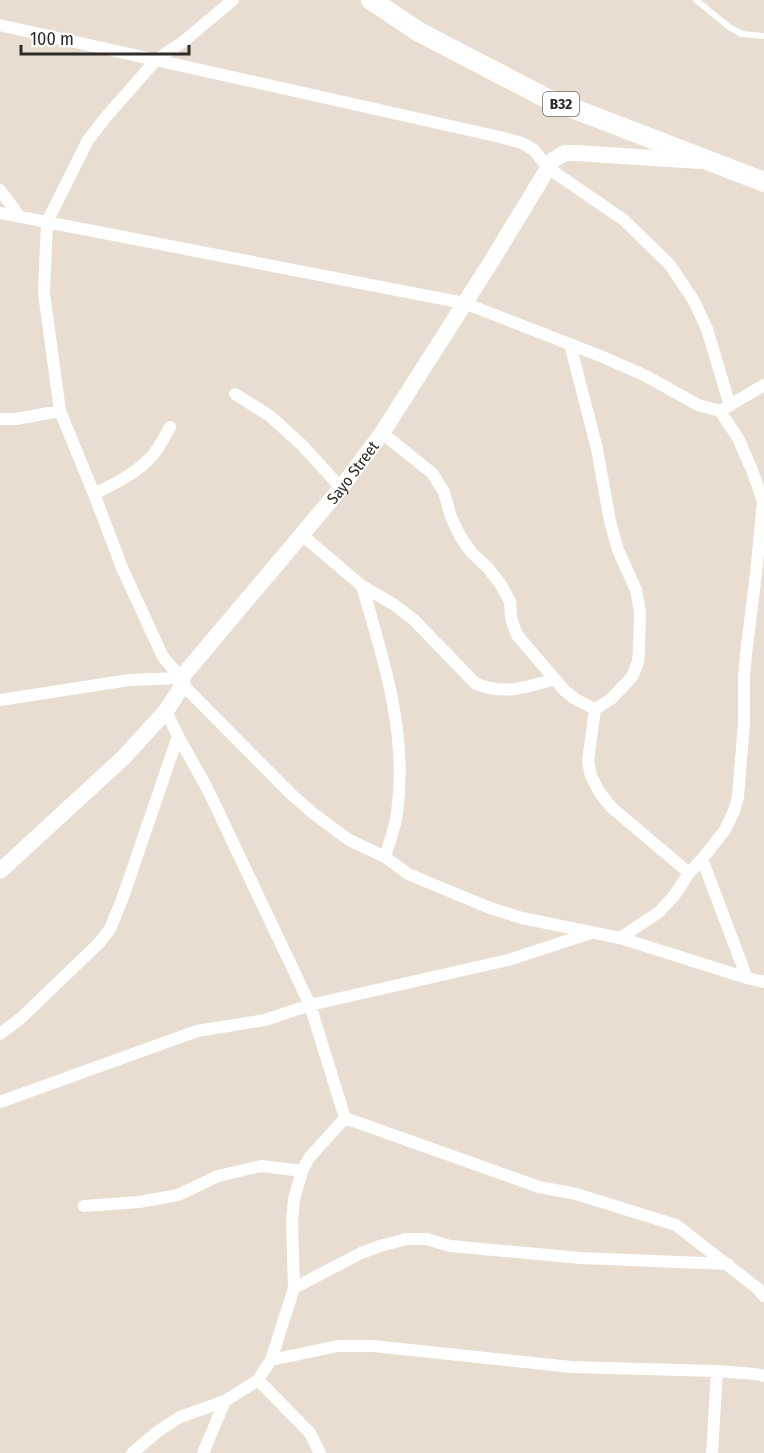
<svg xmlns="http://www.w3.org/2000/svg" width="764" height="1453" font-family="'Fira Sans Condensed',sans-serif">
<rect width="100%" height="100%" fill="#e8ddd0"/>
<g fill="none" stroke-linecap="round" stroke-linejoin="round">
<path stroke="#fff" stroke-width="6" d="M696,0L729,27L742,34L764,36"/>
<path stroke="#fff" stroke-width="12" d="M0,25L500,137L522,143L534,150L548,168L624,220L670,265L694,301L707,329L730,406
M0,190L20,217
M0,213L464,303L603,357L646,376L698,405L720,411
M570,344L597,449L610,521L618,550L636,590L640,612L639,650L638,662L632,677L611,699L595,709L588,761L591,776L600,793L611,807L689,873
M235,394L270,416L303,446L341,488
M0,419H16L60,411
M382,433L432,473L444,492L451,517L460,536L471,552L488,568L501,585L510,601L511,618L517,635L565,691L575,699L595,709
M94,494C114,484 137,473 152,456C159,448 164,437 170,427
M302,535L362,586L393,604L413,619L476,684C507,695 524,688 555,679
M362,586C384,660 408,735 397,813C395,828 389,843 385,857
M181,678L163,657L123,570L94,494L60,411L44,293L47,222L88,140L106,117L156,60L184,41L233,0
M183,685L292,795L314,814L349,840L385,857L408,874L490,908L522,918L620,938L747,978L764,982
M0,700L129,680L181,678
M166,711L178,736L207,788L310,1005L345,1118
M702,859L747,978
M620,938L659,912L674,896L689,873L702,859L725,830L734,811L738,797L744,723V677L746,653L756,574L763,501L752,470L738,438L720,411L764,385
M0,1034L21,1018L99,943L110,929L123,897L178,736
M0,1102L197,1031L265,1020L310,1005L508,960L591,933
M345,1118L539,1187L576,1194L676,1225L757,1288L764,1296
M84,1206L139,1202L178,1195L218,1176L261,1166L302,1171
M294,1288L361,1253L380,1246L406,1239H427L450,1246L581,1258L728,1264
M271,1360L338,1346H373L571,1367L717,1371L755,1374L764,1376
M258,1380L310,1433L320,1453
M132,1453L157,1432L180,1417L225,1401L258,1380L271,1360L294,1288L292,1221L294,1199L302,1171L309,1158L345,1118
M203,1453L225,1401
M712,1453L717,1371"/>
<path stroke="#fff" stroke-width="16" id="s1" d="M0,871L123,758L166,711L183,685L181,678L341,488L382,433L491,262L553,160L565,153H576L700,161"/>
<path stroke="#fff" stroke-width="20" d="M371,0L419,32L546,98L764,182"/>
</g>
<g text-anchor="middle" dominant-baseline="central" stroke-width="4.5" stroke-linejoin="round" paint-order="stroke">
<rect fill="#fff" stroke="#6d6b67" stroke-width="1.5" x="543" y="92" width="36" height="24" rx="4.5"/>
<g font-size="15" font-weight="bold" fill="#2f2b26">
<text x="561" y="104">B32</text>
</g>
<g font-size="16" fill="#2f2b26" stroke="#fff">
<text stroke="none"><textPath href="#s1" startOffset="537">Sayo Street</textPath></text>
</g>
</g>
<path d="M21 45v9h168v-9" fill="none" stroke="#2f2b26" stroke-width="3"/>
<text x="30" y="45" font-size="18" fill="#2f2b26" stroke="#ffffff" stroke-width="4.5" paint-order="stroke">100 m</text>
</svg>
